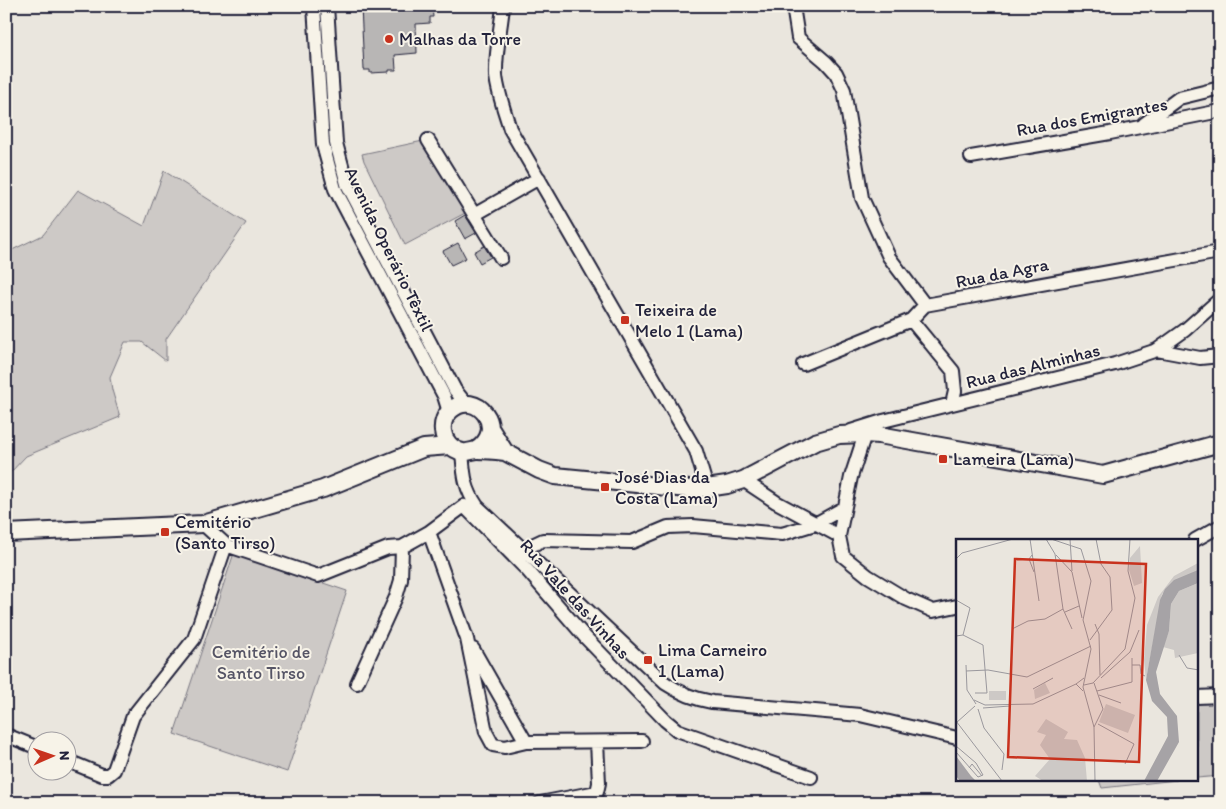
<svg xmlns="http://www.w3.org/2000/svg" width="1226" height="809" font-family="Itim,sans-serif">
<rect width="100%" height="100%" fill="#eae6de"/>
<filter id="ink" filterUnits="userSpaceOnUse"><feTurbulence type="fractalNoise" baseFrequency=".02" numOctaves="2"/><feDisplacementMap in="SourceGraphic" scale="10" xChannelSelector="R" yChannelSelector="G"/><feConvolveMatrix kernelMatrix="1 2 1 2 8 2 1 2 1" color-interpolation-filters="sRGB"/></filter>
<g filter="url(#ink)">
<path fill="#cdc9c6" stroke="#787680" d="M423,141L467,212L405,245L364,161L362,154Z
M164,171L246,223L166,339V361L142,342H125L110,377L112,390L120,417L26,456L10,473H6V253L43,235L78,190L144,226Z
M234,553L347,591L287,772L174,734Z
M1197,702L1220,703V776L1197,778Z
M1099,780H1177L1102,788Z"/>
<path fill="#b8b6b5" stroke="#22223b" d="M361,6H432L433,17H430V23L416,24L417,53L395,55L396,70H389V72L370,73V70H364Z
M465,215L476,233L465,239L455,221Z
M458,243L466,258L451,265L443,251Z
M484,246L491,257L480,263L474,252Z"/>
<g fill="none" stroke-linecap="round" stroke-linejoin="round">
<g stroke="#22223b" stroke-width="16">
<path id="minor" d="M314,6L323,145L335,189L444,396L449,412
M327,6L336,143L347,184L455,390L466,404
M503,6C501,29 495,53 496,76C498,94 505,112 510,129L696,451L707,488
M793,6L798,38L826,62L836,73L844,90L862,198L889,257L925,305
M1144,124L1179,98L1220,88
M428,140L501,258
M971,157L1110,133L1220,111
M474,215L539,178
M911,320L953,371L955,391L952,404
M1157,350L1200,358L1220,356
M803,364L911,320L925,305L1220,252
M851,431L883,421L1115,364L1157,350L1185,330L1220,299
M462,452C464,474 464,487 477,506L665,683C680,693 694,699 712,702L860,715L957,738
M743,480L776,502L839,536L843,556L868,576L906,599L933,611L957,606
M203,524L226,545L318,576L388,548L402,547L429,532L464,506L528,571L585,637L665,720L677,730L811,777
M429,532L467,639L486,732L493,745L505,747L526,742L642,741
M839,536L851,477L865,434
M1195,540L1220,526
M524,549L543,540L632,542L668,527L693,526L782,534L815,524L844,508
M473,649L526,742
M357,683L396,597L401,580L402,547
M1197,697L1220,696
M6,735L38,748
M68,761L102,775H108L114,770L133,716L194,639L226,545
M540,803L597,792L599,783L597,742"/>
</g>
<g stroke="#22223b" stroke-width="20">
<path id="major" d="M490,428L505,452L539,470L555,476L688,489L707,488L727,485L743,480L815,442L839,435L865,434L879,435L1103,475L1220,443
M476,450C509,429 476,388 451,410C445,415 442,423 443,431C444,441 452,450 463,452C468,453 473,450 478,450C487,450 496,451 505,452
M6,533L203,524L323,489L424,448L450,446"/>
</g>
<use href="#minor" stroke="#f7f3e8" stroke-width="12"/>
<use href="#major" stroke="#f7f3e8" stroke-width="16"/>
</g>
</g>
<g fill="#c8321e" stroke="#f7f3e8" stroke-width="2">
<circle cx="389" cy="39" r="5"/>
<rect x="620" y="315" width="10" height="10" rx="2.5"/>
<rect x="938" y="454" width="10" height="10" rx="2.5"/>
<rect x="600" y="482" width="10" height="10" rx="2.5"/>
<rect x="160" y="527" width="10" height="10" rx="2.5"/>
<rect x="643" y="655" width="10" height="10" rx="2.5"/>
</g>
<g text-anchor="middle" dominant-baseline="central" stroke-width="4" stroke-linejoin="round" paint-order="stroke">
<g font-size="18" fill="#22223b" stroke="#f7f3e8" text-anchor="start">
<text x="399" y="39">Malhas da Torre</text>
<text x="635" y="310">Teixeira de<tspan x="635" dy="21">Melo 1 (Lama)</tspan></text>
<text x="953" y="459">Lameira (Lama)</text>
<text x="615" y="477">José Dias da<tspan x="615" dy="21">Costa (Lama)</tspan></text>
<text x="175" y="522">Cemitério<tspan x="175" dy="21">(Santo Tirso)</tspan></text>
<text x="658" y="650">Lima Carneiro<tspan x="658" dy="21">1 (Lama)</tspan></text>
</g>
<g font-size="18" fill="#22223b" stroke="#f7f3e8">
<text transform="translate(1092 117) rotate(-10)">Rua dos Emigrantes</text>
<text transform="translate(389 249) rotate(64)">Avenida Operário Têxtil</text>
<text transform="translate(1002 273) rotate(-11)">Rua da Agra</text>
<text transform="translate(1033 366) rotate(-14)">Rua das Alminhas</text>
<text transform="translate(575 599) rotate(48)">Rua Vale das Vinhas</text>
</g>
<g font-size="18" fill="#555465" stroke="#f7f3e8">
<text x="261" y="652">Cemitério de<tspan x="261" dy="21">Santo Tirso</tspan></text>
</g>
</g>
<g transform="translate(956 539)">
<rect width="242" height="242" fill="#eae6de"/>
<path d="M184,7L186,44L178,47L173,31L174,19ZM242,24V31L206,55L190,141L188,121L191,86L202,58L218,37ZM242,44V114L219,119L218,111L207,108L213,92L215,65L223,52ZM89,144L94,154L79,160L78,151ZM33,152H50V161H33ZM150,165L179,176L172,194L143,183ZM90,180L112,193L108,200L121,201L129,219L131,242H87L79,237L94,220L84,206L90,196L81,193Z" fill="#cdc9c6"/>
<path d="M242,31V44L223,52L215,65L213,92L200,133L204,155L221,177L223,203L201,242H188L212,197L211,178L196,162L190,141L204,61L209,50L218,41ZM0,217L15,237L20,242H4L0,237Z" fill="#a6a3a6"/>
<path fill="none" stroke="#9a989d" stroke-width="1" d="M74,0L83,62M90,0L99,15L107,70L116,90M95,0L125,10L135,42L127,81L135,110L127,148L138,188L139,242M114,0L116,32M76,16L73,20L78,33M100,16L116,33L126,79M0,20L6,14L57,0M0,61L14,69L7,96M109,73L123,67M139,85L143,95L144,136M56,90L72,82L89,80L107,70M0,97L7,96L27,106L31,154H19M134,101L156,71L154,38L145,25L140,0M223,116L231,129L243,131M10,126L11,151L20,165M176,126H184L185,135L189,137M10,132L32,131L71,138L135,107M145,139L174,113L183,91M128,146L137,144L169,110L179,59L172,32L174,0M77,150L97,139M127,152L120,145L128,139M141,152L176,143V119M143,156L165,164M18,161L29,166L77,165L120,145M27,169L54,167M22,170L28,189L48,215L46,231M0,182L46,242M0,184L19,167M142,185L178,205L169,225M138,188L147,170L138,144M0,207L20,224L27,236L22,238L0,213M13,229L16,225L26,237"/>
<path fill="#c8321e" fill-opacity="0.15" stroke="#c8321e" stroke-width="2.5" d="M59,20L190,25L183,223L52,218Z"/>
<rect width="242" height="242" fill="none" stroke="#22223b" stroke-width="2.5"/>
</g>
<rect width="1226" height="809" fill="none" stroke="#f7f3e8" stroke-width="25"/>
<rect x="12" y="12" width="1201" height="784" fill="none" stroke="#22223b" stroke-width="2" filter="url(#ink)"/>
<g transform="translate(52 756) rotate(88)"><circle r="24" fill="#f7f3e8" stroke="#a29fa3"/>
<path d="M0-4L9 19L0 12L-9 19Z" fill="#c8321e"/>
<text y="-8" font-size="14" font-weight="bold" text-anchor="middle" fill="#22223b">N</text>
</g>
</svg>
